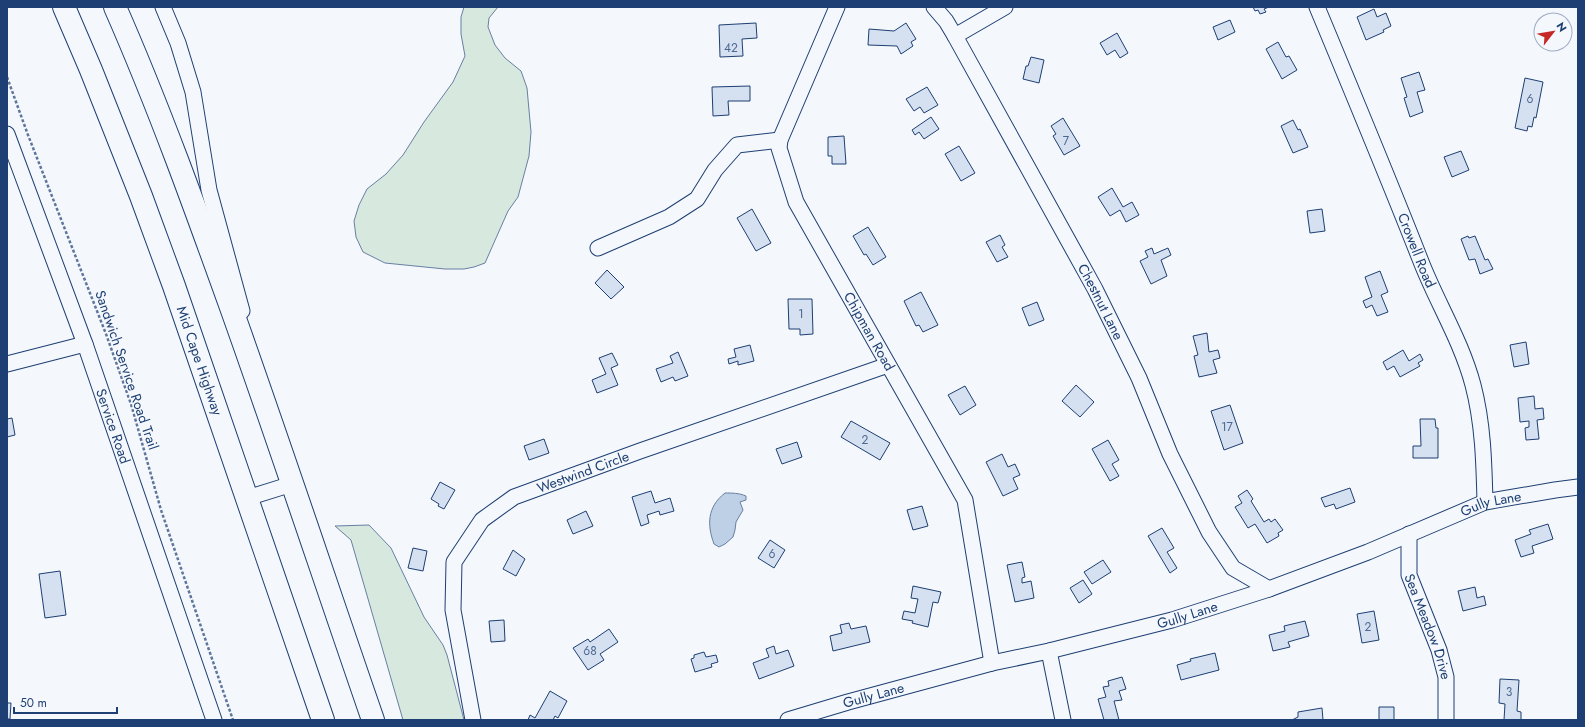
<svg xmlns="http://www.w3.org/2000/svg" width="1585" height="727" font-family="Jost,sans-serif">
<rect width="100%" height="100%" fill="#f4f7fb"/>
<path fill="#d7e8df" stroke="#687fa3" d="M464,7H498L489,18L488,27L495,45L505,58L521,71L527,88L531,132L529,156L518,197L508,211L485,263L474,267L464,269H445L385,263L363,252L356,237L354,221L359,205L367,189L386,174L403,155L424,122L453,82L465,56L461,34V17Z
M369,525L391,548L424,617L443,645L447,655L464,720H403L351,540L335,526Z"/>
<path fill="#bed0e5" stroke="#687fa3" d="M725,493C732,493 739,493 746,496V500L740,502L743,510L736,522L735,530L733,537L725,544L719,547L714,544C707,525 707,507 725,493Z"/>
<path fill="#d5e0f0" stroke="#1d3f73" d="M1253,7H1269L1264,9L1266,12L1260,14L1258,10L1255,11Z
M1374,9L1377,17L1386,13L1391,26L1383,30L1384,32L1366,40L1357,17Z
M1230,20L1235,32L1218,40L1213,27Z
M756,23L757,38L742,39L743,56L720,57L719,25Z
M906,23L916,39L911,42L913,46L901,54L897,46L868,45L869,29L894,31Z
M1117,33L1128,53L1120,58L1115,50L1107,55L1100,43Z
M1278,42L1286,57L1289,56L1297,70L1282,79L1266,49Z
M1031,57L1044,60L1039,83L1023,79L1026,66H1028Z
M1419,72L1425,90L1417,92L1423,112L1410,117L1404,98L1407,97L1401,78Z
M1525,78L1543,82L1536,118L1534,117L1532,127L1528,126L1527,131L1515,128Z
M750,86V101H728L729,115L713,116L712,87Z
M927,87L938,105L924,113L920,107L914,111L906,99Z
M931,117L939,129L924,139L919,132L915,135L912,130Z
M1063,118L1080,146L1064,155L1053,136L1056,134L1051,126Z
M1293,120L1298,130L1300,129L1308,147L1293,153L1281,126Z
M844,136L846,164H832V156H828V137Z
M959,146L975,173L961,181L945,154Z
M1461,151L1469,170L1452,177L1444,157Z
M1112,188L1123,207L1132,202L1139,215L1126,222L1120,210L1110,216L1098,197Z
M752,209L771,243L756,251L737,218Z
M1322,209L1325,231L1310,233L1307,211Z
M868,227L886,257L873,265L866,254L864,255L853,236Z
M1000,235L1005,245L1002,247L1008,257L997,262L986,242Z
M1468,236L1469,238L1475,236L1485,260L1488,259L1493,269L1480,274L1475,259L1469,260L1461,239Z
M1152,248L1154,254L1168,248L1171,255L1161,260L1167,276L1151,284L1140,261L1148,257L1145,251Z
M607,270L624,287L611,299L595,283Z
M1380,271L1388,292L1381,295L1388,312L1377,316L1372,305L1366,308L1363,301L1372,297L1365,277Z
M921,292L938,325L923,332L919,325L916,326L904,301Z
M788,299H812L813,334L800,335V329H789Z
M1037,302L1044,320L1029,326L1022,308Z
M1207,333L1209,352L1218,350L1220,358L1213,360L1217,373L1199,377L1194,356L1198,355L1193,336Z
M1526,342L1529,364L1514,367L1510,345Z
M750,345L754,361L738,365V361L729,364L728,359L736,357L734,349Z
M1403,350L1409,361L1420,354L1423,360L1418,363L1420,366L1400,377L1394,366L1387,370L1383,362Z
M678,352L688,376L675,381L673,377L661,382L656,369L673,363L670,356Z
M612,353L618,365L611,368L618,385L597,393L592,380L606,374L599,358Z
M1076,385L1094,402L1080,417L1062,401Z
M965,386L976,405L960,415L948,395Z
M1534,396L1535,409L1543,408L1544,419L1537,420L1539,439L1526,440L1525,428L1529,427V421L1520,422L1518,398Z
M1230,405L1243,443L1224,450L1211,411Z
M12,418L15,435L7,437V419Z
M1420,419H1435L1436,428H1438V458H1413V446H1421Z
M851,421L890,443L880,460L841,437Z
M544,439L549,453L529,460L524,446Z
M1108,440L1119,460L1112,464L1119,476L1110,481L1092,449Z
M797,442L802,457L782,464L776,449Z
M1002,454L1008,467L1015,464L1020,475L1013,478L1018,489L1003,496L986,462Z
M440,482L455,490L444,509L438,506L439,504L431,499Z
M1350,488L1355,502L1336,509L1334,504L1325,507L1321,498Z
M1247,490L1253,499L1251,501L1264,522L1269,519L1271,522L1275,519L1283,530L1278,533L1279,536L1267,543L1255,524L1248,528L1235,507L1242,503L1238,496Z
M651,491L655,503L670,498L674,511L660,515L659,511L647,515L649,523L641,526L632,497Z
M922,506L928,526L913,530L907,510Z
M586,511L593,526L573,534L567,520Z
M1548,524L1553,539L1532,546L1534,553L1521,557L1515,540L1531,534L1529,530Z
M1162,528L1174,548L1167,552L1177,568L1170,573L1148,536Z
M770,540L785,550L774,568L758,558Z
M413,548L427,551L423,571L408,568Z
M513,550L525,559L516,576L503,569Z
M1103,560L1111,572L1092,584L1084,572Z
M1022,562L1025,577L1022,578V583L1031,581L1034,598L1015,602L1007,565Z
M60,571L66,615L45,618L39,574Z
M1083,580L1092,594L1079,603L1070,588Z
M913,586L941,592L938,603L933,602L928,627L912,623L913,621L902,619L904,611L915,613L918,599L911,598Z
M1475,587L1477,598L1484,596L1486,605L1463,611L1458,591Z
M1374,611L1379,640L1362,643L1357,614Z
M504,620L505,641L491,642L489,621Z
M1305,621L1309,636L1288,642L1290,647L1273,651L1269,635L1285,631L1284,626Z
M849,623L851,629L866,626L870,642L833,651L830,636L842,633L840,625Z
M609,629L618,642L600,654L604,660L588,670L573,648L588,639L590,642Z
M774,646L776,654L788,650L794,666L759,679L753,663L769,657L766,649Z
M704,652L706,657L716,655L718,662L711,664L712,667L695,672L691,659L694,658V655Z
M1215,653L1219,670L1181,680L1177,665L1191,661L1190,659Z
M1122,677L1126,689L1119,691L1122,700L1114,701L1119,720H1104L1098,699L1106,697L1103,687L1109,686L1108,681Z
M1500,679L1519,680L1517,711L1521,712V720H1504L1505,704L1499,703Z
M550,691L567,701L558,718L555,716L553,720H528L530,715L535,718Z
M7,703H11L10,719H7Z
M1379,707H1394V720H1379Z
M1322,708L1323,720H1292L1298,717V712Z"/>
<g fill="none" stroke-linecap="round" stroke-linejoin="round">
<g stroke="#1d3f73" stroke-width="17">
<g id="minor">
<path d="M163,7L178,43L193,92L209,190L242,311"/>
<path id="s1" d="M837,7L780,140L779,148L796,202L965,500L992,663"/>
<path id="s2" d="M934,7L946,21L955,36L1095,289L1139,378L1170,454L1209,532L1233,568L1269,589"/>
<path id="s3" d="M1317,7C1352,91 1387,175 1420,259C1436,301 1461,340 1473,385C1483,423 1484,462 1485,502"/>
<path d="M955,36L1005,7"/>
<path id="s4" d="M7,134L85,344L214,720"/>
<path d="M598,248L669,217L697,199L715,170L737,145L780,140"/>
<path d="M7,364L85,344"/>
<path d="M247,498L292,484"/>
<path id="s5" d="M1409,534V575L1439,650L1446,677V720"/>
<path d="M1049,651L1063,720"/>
<path id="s6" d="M473,720L453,610L454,562L482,520L514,497L640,451L888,365"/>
<path id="s7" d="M788,720L848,702L992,663L1049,651L1172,620L1269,589L1368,552L1485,502L1555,490L1578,487"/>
</g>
</g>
<g stroke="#1d3f73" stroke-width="24">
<g id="highway">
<path id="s8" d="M64,7L91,70L141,196L174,286L323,720"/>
<path d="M115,7C159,107 196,210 233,313C281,448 326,584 373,720"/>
</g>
</g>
<path stroke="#5e769c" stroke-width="2.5" stroke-dasharray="3 2" stroke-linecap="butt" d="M7,77L28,135L106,334L131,404L161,510L233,720"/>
<use href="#minor" stroke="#f4f7fb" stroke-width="15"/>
<use href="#highway" stroke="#f4f7fb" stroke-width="22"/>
</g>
<g text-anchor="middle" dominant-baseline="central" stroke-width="3" stroke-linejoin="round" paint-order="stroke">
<g font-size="12" fill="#4b6792">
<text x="731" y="48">42</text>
<text x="1530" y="99">6</text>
<text x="1066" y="141">7</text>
<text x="801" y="314">1</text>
<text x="1227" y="427">17</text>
<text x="865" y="440">2</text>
<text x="772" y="554">6</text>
<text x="1368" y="627">2</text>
<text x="590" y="651">68</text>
<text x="1509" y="692">3</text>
</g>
<g font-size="14" fill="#1d3f73" stroke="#f4f7fb">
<text stroke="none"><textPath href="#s3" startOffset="263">Crowell Road</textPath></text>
<text stroke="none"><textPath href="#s2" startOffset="339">Chestnut Lane</textPath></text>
<text stroke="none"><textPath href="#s1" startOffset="358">Chipman Road</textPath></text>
<text stroke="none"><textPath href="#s8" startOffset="379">Mid Cape Highway</textPath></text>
<text transform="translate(127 370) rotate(71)">Sandwich Service Road Trail</text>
<text stroke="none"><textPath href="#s4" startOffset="311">Service Road</textPath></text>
<text stroke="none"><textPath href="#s6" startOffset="323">Westwind Circle</textPath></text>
<text stroke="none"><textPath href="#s7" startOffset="737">Gully Lane</textPath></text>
<text stroke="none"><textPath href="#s7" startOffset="413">Gully Lane</textPath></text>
<text stroke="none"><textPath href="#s5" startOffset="96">Sea Meadow Drive</textPath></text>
<text stroke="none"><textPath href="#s7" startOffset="89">Gully Lane</textPath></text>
</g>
</g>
<rect width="1585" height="727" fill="none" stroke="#1d3f73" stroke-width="16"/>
<g transform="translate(1553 32) rotate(59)"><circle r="19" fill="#f4f7fb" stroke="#9eadc5"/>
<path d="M0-3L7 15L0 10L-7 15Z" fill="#c62828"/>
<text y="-6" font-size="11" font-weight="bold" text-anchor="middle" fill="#1d3f73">N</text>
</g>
<path d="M14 707v6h103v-6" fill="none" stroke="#1d3f73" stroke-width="2"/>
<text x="20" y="707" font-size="12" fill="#1d3f73" stroke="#f4f7fb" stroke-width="3" paint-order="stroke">50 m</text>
</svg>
